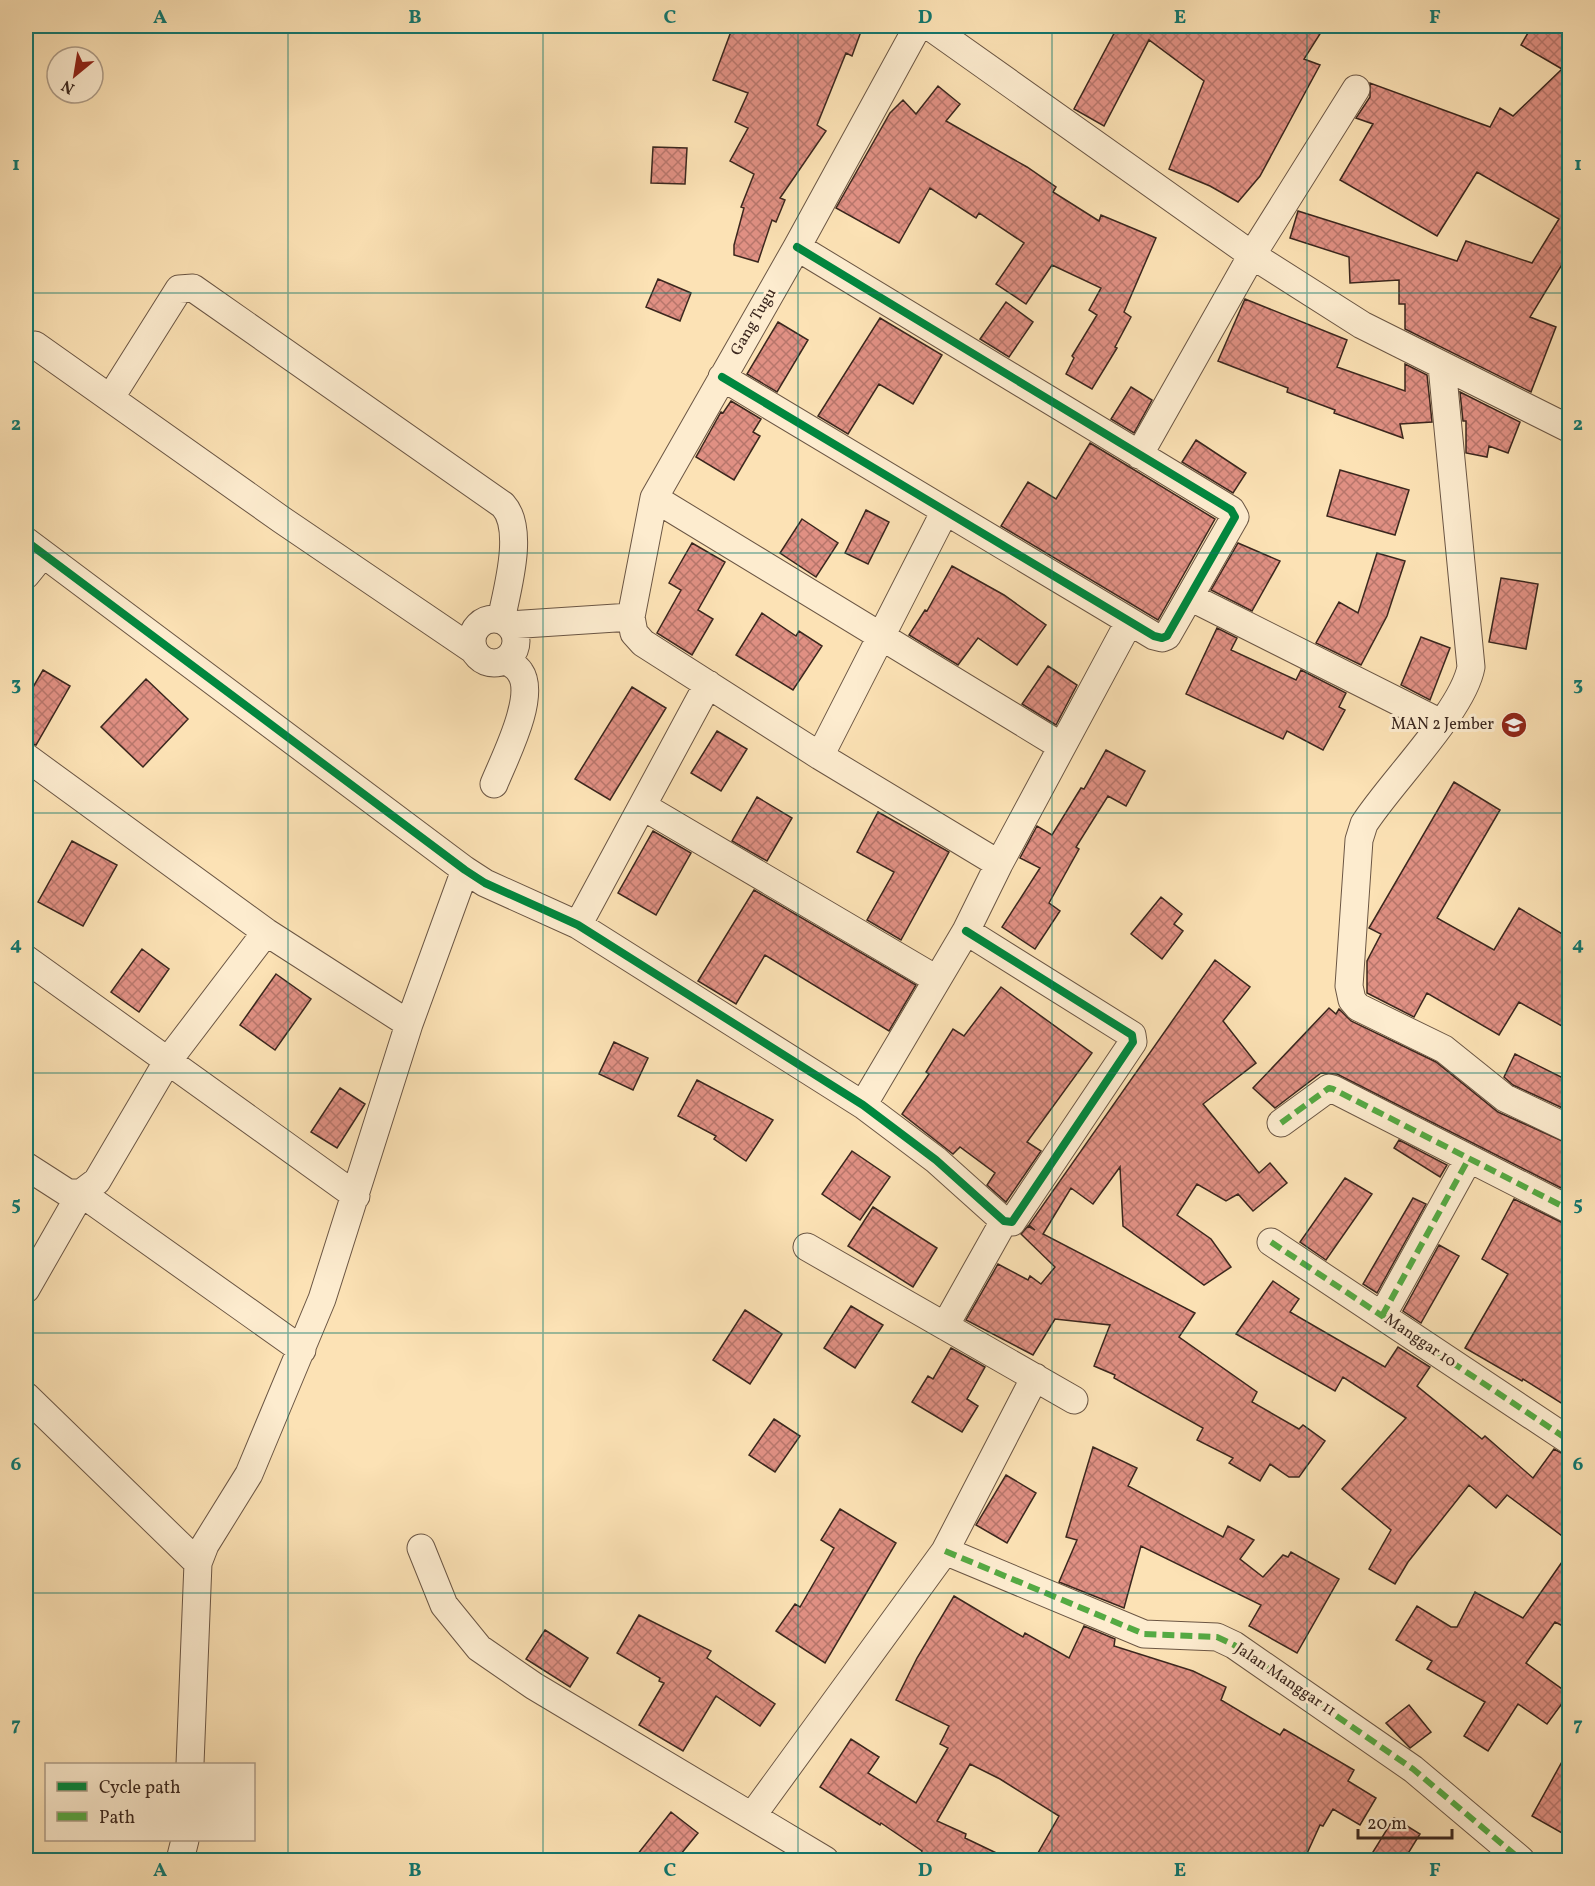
<svg xmlns="http://www.w3.org/2000/svg" width="1595" height="1886" font-family="Vollkorn,serif">
<defs>
<pattern id="building-cross-hatch" width="8" height="8" patternUnits="userSpaceOnUse" patternTransform="scale(1.5)"><rect width="8" height="8" fill="#e09083"/><path d="M0 0l8 8M0 8l8-8" fill="none" stroke="#b7766b"/></pattern>
</defs>
<rect width="100%" height="100%" fill="#fce2b5"/>
<filter id="stains"><feTurbulence type="fractalNoise" baseFrequency=".00333" numOctaves="4"/><feColorMatrix values="0 0 0 0 .2 0 0 0 0 .09 0 0 0 0 .02 0 0 0 .5 -.17"/></filter>
<radialGradient id="worn" r=".72"><stop offset=".6" stop-color="#630" stop-opacity="0"/><stop offset="1" stop-color="#630" stop-opacity=".3"/></radialGradient>
<path fill="url(#building-cross-hatch)" stroke="#3b271e" stroke-width="1.5" d="M733,26H863L852,56L846,53L817,125L826,131L780,198L785,200L776,222L772,220L758,262L734,255V245L744,208L741,207L754,174L730,161L748,128L735,122L748,93L713,80Z
M1118,26H1325L1304,59L1320,65L1260,176L1238,202L1210,186L1169,169L1204,81L1149,40L1104,126L1074,109Z
M1532,26H1569V253L1530,317L1556,327L1531,392L1405,329V304H1399V280L1350,283L1349,257L1290,238L1298,211L1457,261L1466,241L1532,263L1559,219L1477,172L1437,236L1340,180L1373,124L1356,118L1370,97V83L1490,127L1500,108L1513,116L1562,69L1521,45Z
M938,86L960,104L946,121L1027,167L1056,187L1053,192L1099,221L1101,215L1156,238L1124,312L1131,317L1115,347L1117,348L1092,389L1066,374L1074,358L1072,356L1097,315L1089,310L1101,288L1052,265L1026,304L996,284L1024,243L979,213L976,218L930,188L899,243L836,208L890,113L903,100L916,114Z
M653,147L687,148L685,184L651,183Z
M658,279L691,293L680,321L646,307Z
M1245,299L1347,340L1337,367L1405,391V364L1427,375L1432,422L1400,424L1403,438L1334,413L1335,410L1287,392L1288,388L1218,361Z
M1006,302L1033,322L1009,357L980,339Z
M880,318L942,355L913,404L879,384L848,434L818,416Z
M778,322L808,340L777,392L747,374Z
M1131,387L1152,400L1134,433L1111,419Z
M1460,392L1520,422L1508,453L1489,446L1487,457L1466,453V421H1463Z
M731,401L761,419L753,432L760,436L734,480L696,457L721,412L723,413Z
M1196,440L1246,473L1233,493L1182,462Z
M1090,443L1215,519L1158,620L1001,526L1028,482L1056,499Z
M1340,470L1409,490L1395,535L1327,516Z
M866,510L889,522L868,564L845,553Z
M802,519L838,543L816,577L780,553Z
M692,543L725,562L698,610L713,619L692,655L657,633L681,590L669,583Z
M1238,543L1280,561L1252,611L1211,590Z
M1377,553L1405,561L1387,616L1361,665L1316,643L1339,602L1358,613Z
M952,566L1004,595L1046,625L1017,665L978,638L958,665L909,635L925,610L927,611Z
M1501,578L1538,584L1526,649L1489,642Z
M762,613L796,636L799,631L822,646L793,690L736,655Z
M1217,628L1237,638L1231,650L1296,680L1301,670L1346,693L1339,707L1345,710L1323,750L1287,731L1283,739L1186,694Z
M1421,637L1450,648L1430,700L1401,685Z
M1048,666L1077,685L1056,725L1022,704Z
M43,670L70,686L36,745L26,742V699Z
M146,679L188,719L143,767L101,727Z
M632,687L666,708L610,800L575,779Z
M717,731L747,749L721,791L691,773Z
M1106,750L1145,771L1126,806L1108,796L1076,847L1079,849L1049,903L1060,911L1035,949L1002,927L1040,868L1020,858L1037,826L1052,835L1081,788L1084,789Z
M1454,782L1500,810L1437,918L1494,950L1519,908L1569,938V1030L1519,1002L1499,1035L1427,993L1414,1017L1367,993V961L1381,934L1369,928Z
M757,797L792,818L767,861L732,841Z
M878,812L949,852L901,940L867,920L894,872L857,852Z
M653,831L691,853L656,915L618,893Z
M72,841L117,865L83,926L38,902Z
M754,890L916,985L889,1031L765,955L736,1004L698,981Z
M1161,897L1182,914L1174,924L1183,931L1162,959L1131,934Z
M142,949L169,969L139,1012L111,992Z
M1215,960L1250,987L1223,1021L1256,1063L1203,1104L1259,1173L1270,1163L1287,1183L1253,1211L1238,1194L1226,1201L1197,1184L1177,1215L1211,1239L1231,1267L1204,1285L1123,1226L1120,1167L1093,1204L1071,1188L1043,1234L1195,1313L1179,1337L1257,1392L1252,1402L1299,1429L1303,1425L1325,1441L1299,1477H1289L1270,1464L1260,1481L1229,1463L1233,1458L1197,1440L1203,1428L1114,1378L1115,1375L1094,1366L1110,1325L1055,1319L1033,1355L966,1320L998,1264L1028,1280L1030,1276L1041,1284L1055,1267L1021,1234L1028,1226L1035,1230L1029,1225Z
M276,974L311,999L275,1050L240,1025Z
M1001,987L1092,1053L1027,1142L1041,1151L1006,1202L987,1185L995,1173L960,1147L953,1154L902,1114L929,1074L926,1072L953,1029L964,1036Z
M1329,1008L1336,1014L1339,1009L1351,1021L1436,1062L1498,1112L1569,1144V1192L1337,1074L1321,1073L1275,1108L1253,1088Z
M614,1042L648,1058L633,1090L599,1074Z
M1515,1054L1569,1081V1111L1513,1085L1504,1077Z
M697,1080L773,1120L746,1161L714,1139L716,1136L678,1116Z
M340,1088L365,1104L337,1148L311,1132Z
M1399,1140L1447,1165L1440,1177L1394,1148Z
M852,1151L890,1177L860,1220L822,1194Z
M1345,1178L1372,1194L1326,1260L1300,1242Z
M1413,1198L1426,1204L1377,1293L1363,1284Z
M1514,1199L1569,1226V1408L1523,1379L1522,1381L1465,1348L1508,1274L1482,1259Z
M873,1207L937,1248L913,1287L848,1246Z
M1439,1245L1459,1256L1421,1323L1403,1311Z
M1273,1281L1299,1299L1290,1312L1385,1367L1398,1347L1430,1367L1417,1386L1482,1439L1485,1436L1533,1478L1554,1449L1569,1457V1541L1507,1495L1496,1508L1469,1485L1408,1562L1395,1584L1369,1569L1391,1530L1342,1489L1406,1418L1343,1377L1335,1391L1236,1334Z
M851,1306L883,1325L855,1368L824,1348Z
M745,1310L782,1334L750,1384L713,1360Z
M951,1348L985,1367L967,1399L978,1406L962,1432L912,1402L928,1376L933,1379Z
M774,1419L800,1436L775,1472L749,1455Z
M1093,1447L1137,1468L1128,1486L1223,1537L1228,1526L1254,1540L1240,1559L1263,1577L1283,1555L1288,1557L1291,1552L1339,1579L1297,1653L1249,1626L1261,1605L1141,1546L1124,1608L1059,1582L1077,1540L1066,1537Z
M1006,1475L1036,1493L1007,1543L976,1525Z
M840,1509L896,1543L825,1663L776,1631L795,1604L800,1607L834,1548L821,1540Z
M1569,1552V1629L1555,1622L1526,1663L1569,1694L1547,1724L1518,1704L1488,1751L1464,1736L1485,1702L1427,1669L1432,1661L1396,1640L1417,1606L1451,1627H1457L1475,1592L1523,1618Z
M954,1596L1023,1637L1025,1633L1069,1658L1084,1626L1115,1639L1114,1646L1193,1671L1226,1687L1221,1700L1280,1735L1284,1729L1354,1770L1348,1781L1376,1798L1360,1825L1333,1809L1323,1826L1320,1825L1304,1860H1034L1059,1816L1000,1779L970,1764L937,1821L966,1834L965,1838L1011,1860H938L921,1853L922,1851L881,1823L880,1825L820,1787L851,1739L879,1757L868,1773L916,1803L948,1748L940,1744L949,1726L896,1700L917,1658Z
M639,1615L711,1651L707,1658L775,1704L760,1726L716,1696L683,1751L639,1725L664,1683L659,1681L660,1678L617,1653Z
M545,1630L588,1658L570,1687L526,1659Z
M1409,1705L1431,1732L1410,1748L1386,1723Z
M1569,1749V1837L1532,1816Z
M671,1812L698,1833L676,1860H633Z
M1394,1818L1420,1834L1404,1860H1368Z"/>
<g fill="none" stroke-linecap="round" stroke-linejoin="round">
<g stroke="#6b5644" stroke-width="29">
<path id="minor" d="M918,26L797,247L654,498L631,617L634,633L643,643L820,756L999,864
M929,26L1252,255L1362,325L1570,429
M35,345L282,520L472,649
M1442,366L1471,667C1463,711 1390,783 1364,824L1359,840L1349,986L1352,1000L1358,1007L1444,1049L1505,1098L1570,1129
M722,377L1154,636L1162,638L1167,636L1235,517L1231,510L797,247
M111,397L179,289L193,288L503,505C525,529 507,590 501,620
M1139,455L1252,255L1356,89
M654,498L1061,746
M26,541L465,870L485,883L578,925L863,1105L936,1160L1004,1221L1012,1222L1133,1042L1132,1035L966,931
M26,575L43,554
M1190,597L1441,723
M472 641a22 22 0 1 1 44 0a22 22 0 1 1-44 0Z
M509,625L631,617
M820,756L945,511
M26,757L266,932L409,1024
M494,784C504,759 537,696 520,672C517,667 510,663 506,660
M644,807L936,979
M578,925L708,684
M26,959L356,1196
M863,1105L966,931L999,864L1129,622
M1281,1123L1329,1088L1333,1089L1570,1210
M26,1166L68,1193H81L97,1181L167,1062L266,932
M1271,1242L1570,1441
M807,1247L1074,1400
M26,1289L81,1193L302,1350
M1382,1316L1468,1160
M945,1326L1004,1221
M26,1396L198,1563
M421,1548L444,1605L479,1648L534,1686L825,1860
M945,1551L1144,1634L1217,1637L1234,1645L1413,1769L1521,1860
M190,1764L198,1563L205,1545L249,1474L322,1299L409,1024L465,870
M752,1816L945,1551L1035,1377
M180,1860L185,1840"/>
</g>
<use href="#minor" stroke="#fdeccf" stroke-width="27"/>
<path stroke="#55aa43" stroke-width="6" stroke-dasharray="12 6" stroke-linecap="butt" d="M1281,1123L1329,1088L1333,1089L1570,1210
M1271,1242L1570,1441
M1382,1316L1468,1160
M945,1551L1144,1634L1217,1637L1234,1645L1413,1769L1521,1860"/>
<g stroke="#fdeccf" stroke-width="11">
<path id="cycleway" d="M722,377L1154,636L1162,638L1167,636L1235,517L1231,510L797,247
M26,541L465,870L485,883L578,925L863,1105L936,1160L1004,1221L1012,1222L1133,1042L1132,1035L966,931"/>
</g>
<use href="#cycleway" stroke="#00873e" stroke-width="8"/>
</g>
<path fill="none" stroke="#0f766e" stroke-width="1.5" stroke-opacity="0.55" d="M288,26V1860M543,26V1860M798,26V1860M1052,26V1860M1307,26V1860M26,293H1570M26,553H1570M26,813H1570M26,1073H1570M26,1333H1570M26,1593H1570"/>
<defs>
<g id="school-disc" transform="scale(1.35)"><circle r="9.5" fill="#8f2418" stroke="#fdeccf"/><path d="M0-5L7-2L0 1L-7-2ZM-4 1L0 2.5L4 1V4Q0 6-4 4Z" fill="#fff"/></g>
</defs>
<g fill-rule="evenodd">
<use href="#school-disc" x="1514" y="725"/>
</g>
<g text-anchor="middle" dominant-baseline="central" stroke-width="6" stroke-linejoin="round" paint-order="stroke">
<g font-size="16" fill="#3b271e" stroke="#fdeccf">
<text transform="translate(754 322) rotate(-60)">Gang Tugu</text>
<text transform="translate(1420 1341) rotate(34)">Manggar 10</text>
<text transform="translate(1285 1680) rotate(34)">Jalan Manggar 11</text>
</g>
<g font-size="16" fill="#3b271e" stroke="#fdeccf" text-anchor="end">
<text x="1494" y="725">MAN 2 Jember</text>
</g>
</g>
<rect width="1595" height="1886" fill="none" stroke="#fce2b5" stroke-width="66"/>
<rect x="45" y="1763" width="210" height="78" fill="#fdeccf" stroke="#af9d88" stroke-width="1.5"/>
<rect x="57" y="1782" width="30" height="9" fill="#00873e" stroke="#af9d88" stroke-width="1.5"/>
<text x="99" y="1793" font-size="18" fill="#3b271e">Cycle path</text>
<rect x="57" y="1812" width="30" height="9" fill="#55aa43" stroke="#af9d88" stroke-width="1.5"/>
<text x="99" y="1823" font-size="18" fill="#3b271e">Path</text>
<g transform="translate(75 75) rotate(210)"><circle r="28" fill="#fdeccf" stroke="#af9d88" stroke-width="1.5"/>
<path d="M0-4.5L10 22L0 15L-10 22Z" fill="#8f2418"/>
<text y="-9" font-size="16" font-weight="bold" text-anchor="middle" fill="#3b271e">N</text>
</g>
<path d="M1358 1829v9h94v-9" fill="none" stroke="#3b271e" stroke-width="3"/>
<text x="1367" y="1829" font-size="18" fill="#3b271e" stroke="#fdeccf" stroke-width="4.5" paint-order="stroke">20 m</text>
<rect x="33" y="33" width="1529" height="1820" fill="none" stroke="#0f766e" stroke-width="2"/>
<g font-size="20" text-anchor="middle" font-weight="bold" fill="#0f766e">
<text x="160" y="23">A</text>
<text x="415" y="23">B</text>
<text x="670" y="23">C</text>
<text x="925" y="23">D</text>
<text x="1180" y="23">E</text>
<text x="1435" y="23">F</text>
<text x="16" y="170">1</text>
<text x="1578" y="170">1</text>
<text x="16" y="430">2</text>
<text x="1578" y="430">2</text>
<text x="16" y="690">3</text>
<text x="1578" y="690">3</text>
<text x="16" y="950">4</text>
<text x="1578" y="950">4</text>
<text x="16" y="1210">5</text>
<text x="1578" y="1210">5</text>
<text x="16" y="1470">6</text>
<text x="1578" y="1470">6</text>
<text x="16" y="1730">7</text>
<text x="1578" y="1730">7</text>
<text x="160" y="1876">A</text>
<text x="415" y="1876">B</text>
<text x="670" y="1876">C</text>
<text x="925" y="1876">D</text>
<text x="1180" y="1876">E</text>
<text x="1435" y="1876">F</text>
</g>
<rect width="100%" height="100%" filter="url(#stains)"/>
<rect width="100%" height="100%" fill="url(#worn)"/>
</svg>
